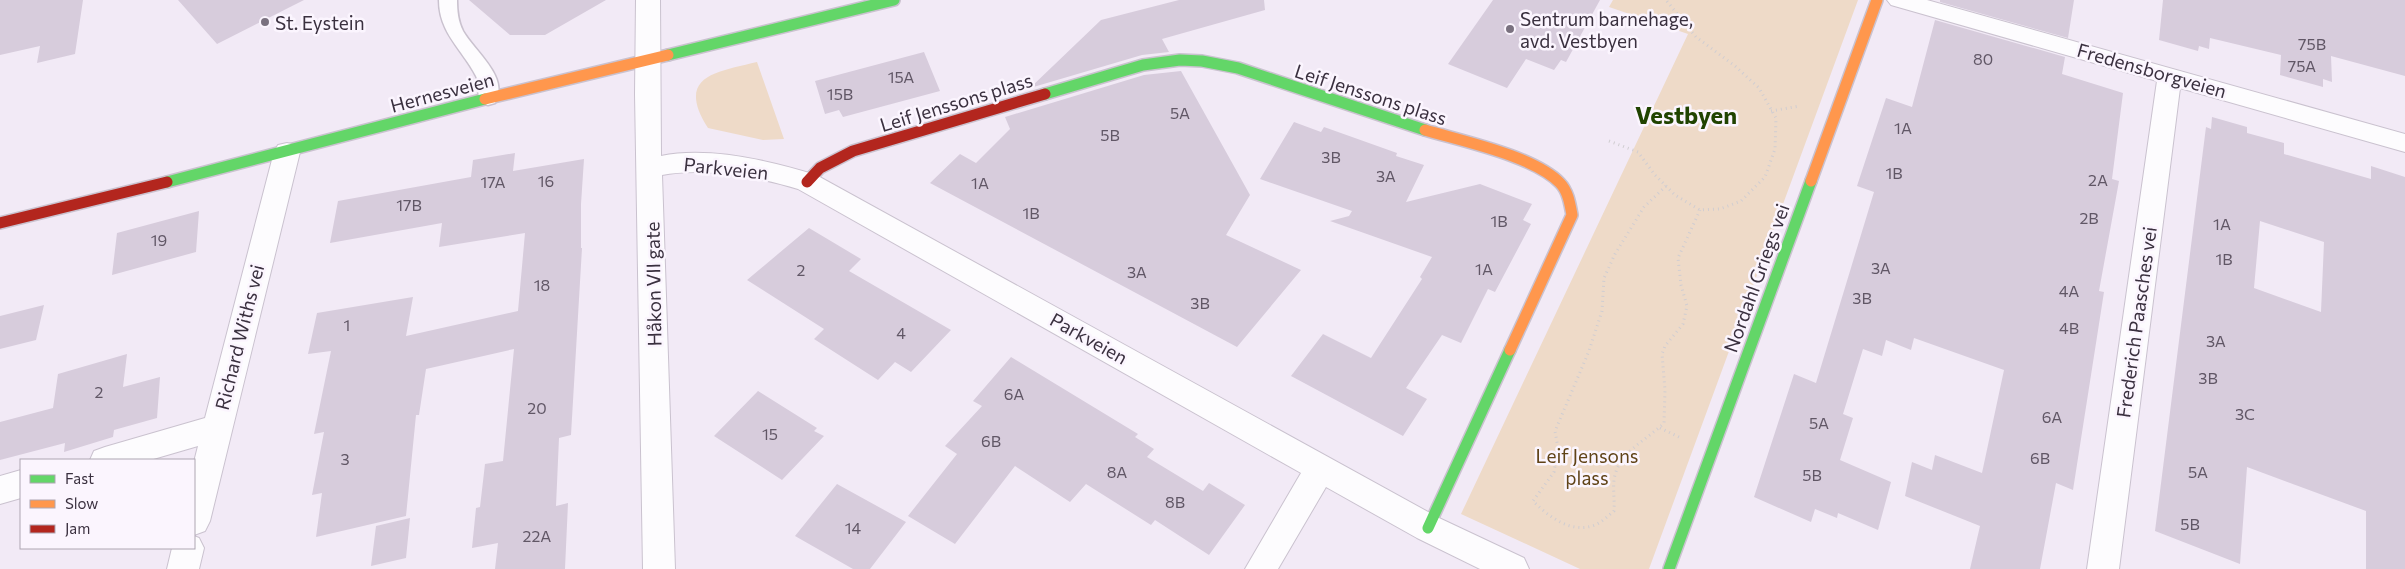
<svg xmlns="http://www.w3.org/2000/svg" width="2405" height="569" font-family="Commissioner,sans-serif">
<rect width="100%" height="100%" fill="#f2eaf6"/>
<path fill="#eedac8" d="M1613,0H1858L1649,569H1580L1461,514L1688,34L1609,7Z
M757,62L784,139L763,140L708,128C675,76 716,72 757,62Z"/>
<path fill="#d7ccdc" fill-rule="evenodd" d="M0,0H83L75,54L37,63L40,46L0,55Z
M178,0H304L217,44Z
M469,0H606L545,35H510Z
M1179,0H1264L1265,10L1162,39L1169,52L1142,55L1030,88L1101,20Z
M1493,0H1600L1566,62L1561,60L1554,70L1526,59L1507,88L1448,64Z
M1940,0H2074L2068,38L1940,2Z
M2163,0H2405V76L2331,56L2332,82L2323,79V87L2280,75L2281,55L2210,38L2209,49L2199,46L2198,51L2159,40Z
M1935,20L2065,57L2062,74L2123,93L2112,179L2119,181L2099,291L2104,292L2073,490L2056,483L2040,569H1970L1980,526L1905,496L1912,462L1932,470L1935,455L1982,473L2004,370L1914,338L1911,350L1886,340L1882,356L1863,349L1843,414L1853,418L1840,460L1891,482L1878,530L1838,513L1837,518L1815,509L1811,522L1754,497L1794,374L1816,383L1874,192L1857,186L1886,98L1912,107Z
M924,52L940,91L843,117L839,110L825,114L815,81Z
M1181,71L1250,195L1226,235L1301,270L1237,347L930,183L960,154L976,163L1010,129L1005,117L1144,75Z
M2212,117L2247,127V133L2284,143V154L2371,179V166L2405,177V569H2366V511L2247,467L2240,564L2155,531L2206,127L2211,129ZM2260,221L2324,242L2321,312L2254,288Z
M1294,122L1321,132L1324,127L1397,153L1396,156L1424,165L1406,202L1480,184L1532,204L1523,220L1531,224L1495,292L1488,289L1461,343L1442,335L1406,388L1427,399L1403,436L1291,376L1323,334L1371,358L1422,279L1420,277L1432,257L1330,221L1349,216L1352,211L1260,179Z
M515,153L513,171L584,159L581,204V248H582L571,435L559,438L556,506L568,503L565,569H495L498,543L472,548L476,508L480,507L485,464L503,461L514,349L426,369L419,415H416L406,516L316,537L322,493L312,495L324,432L314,434L331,351L308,354L317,313L413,297L406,336L518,311L525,233L439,247L442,223L330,243L338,201L471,177L473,160Z
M199,211L196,252L112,275L117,233Z
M809,228L861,259L849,271L951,330L911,372L895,362L878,380L814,339L824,329L747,280Z
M44,305L36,340L0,349V316Z
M127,354L123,387L160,377L157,418L114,430L113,437L64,452L65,443L0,460V422L53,408L58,374Z
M1011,357L1138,434L1135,437L1154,449L1147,457L1203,491L1209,483L1245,505L1209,555L1155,520L1151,525L1086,484L1070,502L1015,466L955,544L908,516L957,454L945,446L982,406L973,401Z
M758,391L817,428L814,431L824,436L782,480L714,436Z
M837,484L906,522L870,569H853L795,536Z
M410,518L406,558L371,566L376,526Z"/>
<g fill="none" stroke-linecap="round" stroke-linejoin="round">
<g stroke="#cac2cf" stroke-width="3">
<path id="lane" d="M439,0H457C457,11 458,21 463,31C474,51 510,77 495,103L488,105L481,103C476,95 481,85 476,76C462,49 439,33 439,0Z"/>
</g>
<g stroke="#cac2cf" stroke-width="2">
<path id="street" d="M636,0H660L661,156C708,146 771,161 816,175L1439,518L1524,558L1529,569H1480L1417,538L1326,487L1278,569H1245L1301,473L798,189C760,177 701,167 662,175L675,569H643L635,94Z
M1887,0H1927L2405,134V152L2180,88L2119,569H2087L2157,81L1891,5Z
M287,143L296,145L300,152L210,521L205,531L194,535V462L198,446L150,460H90L94,451L105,447L205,418L274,152L278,145Z
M21,470V498L0,504V476Z
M194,536L199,538L204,548L199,569H167L172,548H194Z"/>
</g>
<g stroke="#cac2cf" stroke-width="14">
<path id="fast" d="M668,55L894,0
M1045,94L1143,65L1180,60L1202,61L1238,68L1425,130
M167,182L485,99
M1428,528L1510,350
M1669,569L1811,181"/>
</g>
<g stroke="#cac2cf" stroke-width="14">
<path id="slow" d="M485,99L668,55
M1425,130C1462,141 1534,156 1560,183C1568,191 1570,204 1572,215L1510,350
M1811,181L1877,0"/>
</g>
<g stroke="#cac2cf" stroke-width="14">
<path id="jam" d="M807,182L820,168L853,151L1045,94
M0,223L167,182"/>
</g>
<path stroke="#d0cdd1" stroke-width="3" stroke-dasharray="1 4" stroke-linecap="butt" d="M1771,111L1800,106
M1609,141L1638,152L1655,175L1675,195L1700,210L1720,209L1741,201L1765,177L1775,149L1776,118L1759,88L1735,66L1696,37L1666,0
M1666,186L1644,207L1615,254L1604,278L1602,311L1589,351L1555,431L1558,448L1554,472L1533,501C1549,517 1571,534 1595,525C1602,522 1608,516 1614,511C1615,499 1612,486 1615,475C1621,451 1648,439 1664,423L1665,390L1662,354L1665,346L1683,324L1687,306L1681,285L1678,258L1700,210
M1660,428L1679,437"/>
<use href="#lane" fill="#fdfcfe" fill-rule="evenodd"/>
<use href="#street" fill="#fdfcfe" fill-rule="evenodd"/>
<use href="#fast" stroke="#63d668" stroke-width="11"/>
<use href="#slow" stroke="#ff974d" stroke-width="11"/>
<use href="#jam" stroke="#b3261e" stroke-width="11"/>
</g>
<g fill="#7a717f" stroke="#fbf5fe" stroke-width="2">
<circle cx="265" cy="22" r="5"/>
<circle cx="1510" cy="29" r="5"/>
</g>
<g text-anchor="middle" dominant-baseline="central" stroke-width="5" stroke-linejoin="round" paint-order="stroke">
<g font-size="16" fill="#615766">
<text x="2312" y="43">75B</text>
<text x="1983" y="58">80</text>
<text x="2302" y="65">75A</text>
<text x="901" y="76">15A</text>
<text x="840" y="93">15B</text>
<text x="1180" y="112">5A</text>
<text x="1903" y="127">1A</text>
<text x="1110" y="134">5B</text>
<text x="1331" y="156">3B</text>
<text x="1894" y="172">1B</text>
<text x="1386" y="175">3A</text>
<text x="2098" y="179">2A</text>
<text x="546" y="180">16</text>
<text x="493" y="181">17A</text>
<text x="980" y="182">1A</text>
<text x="409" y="204">17B</text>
<text x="1031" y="212">1B</text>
<text x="2089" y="217">2B</text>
<text x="1499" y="220">1B</text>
<text x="2222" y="223">1A</text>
<text x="159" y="239">19</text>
<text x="2224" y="258">1B</text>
<text x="1881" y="267">3A</text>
<text x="1484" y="268">1A</text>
<text x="801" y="269">2</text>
<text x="1137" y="271">3A</text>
<text x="542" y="284">18</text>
<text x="2069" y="290">4A</text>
<text x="1862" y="297">3B</text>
<text x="1200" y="302">3B</text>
<text x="347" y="324">1</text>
<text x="2069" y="327">4B</text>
<text x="901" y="332">4</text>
<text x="2216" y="340">3A</text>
<text x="2208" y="377">3B</text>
<text x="99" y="391">2</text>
<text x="1014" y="393">6A</text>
<text x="537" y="407">20</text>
<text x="2245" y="413">3C</text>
<text x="2052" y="416">6A</text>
<text x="1819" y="422">5A</text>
<text x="770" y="433">15</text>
<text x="991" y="440">6B</text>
<text x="2040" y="457">6B</text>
<text x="345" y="458">3</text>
<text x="1117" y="471">8A</text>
<text x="2198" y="471">5A</text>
<text x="1812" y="474">5B</text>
<text x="1175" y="501">8B</text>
<text x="2190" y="523">5B</text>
<text x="853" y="527">14</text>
<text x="537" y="535">22A</text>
</g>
<g font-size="19" fill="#3a303f" stroke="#fbf5fe" text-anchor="start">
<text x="1520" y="18">Sentrum barnehage,<tspan x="1520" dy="22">avd. Vestbyen</tspan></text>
<text x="275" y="22">St. Eystein</text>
</g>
<g font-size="19" fill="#3a303f" stroke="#fbf5fe">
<text transform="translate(2152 70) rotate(16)">Fredensborgveien</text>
<text transform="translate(442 92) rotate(-15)">Hernesveien</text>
<text transform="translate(1371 94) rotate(18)">Leif Jenssons plass</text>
<text transform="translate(956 102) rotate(-17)">Leif Jenssons plass</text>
<text transform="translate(726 168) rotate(6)">Parkveien</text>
<text transform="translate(1756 278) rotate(-70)">Nordahl Griegs vei</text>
<text transform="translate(653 284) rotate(-91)">Håkon VII gate</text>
<text transform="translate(2136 322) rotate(-82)">Frederich Paasches vei</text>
<text transform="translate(239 337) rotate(-76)">Richard Withs vei</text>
<text transform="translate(1089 338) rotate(29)">Parkveien</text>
</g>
<g font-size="19" fill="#604317" stroke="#fbf5fe">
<text x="1587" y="455">Leif Jensons<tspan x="1587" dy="22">plass</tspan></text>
</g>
<g font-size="24" font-weight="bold" fill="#204300" stroke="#fbf5fe">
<text x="1686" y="114">Vestbyen</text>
</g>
</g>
<rect x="20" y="459" width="175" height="90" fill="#fbf5fe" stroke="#aea6b2"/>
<rect x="30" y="475" width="25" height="8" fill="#63d668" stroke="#aea6b2"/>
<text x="65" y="484" font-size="15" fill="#3a303f">Fast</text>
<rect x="30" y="500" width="25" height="8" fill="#ff974d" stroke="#aea6b2"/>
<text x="65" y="509" font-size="15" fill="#3a303f">Slow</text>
<rect x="30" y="525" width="25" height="8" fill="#b3261e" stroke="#aea6b2"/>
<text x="65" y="534" font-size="15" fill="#3a303f">Jam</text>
</svg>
